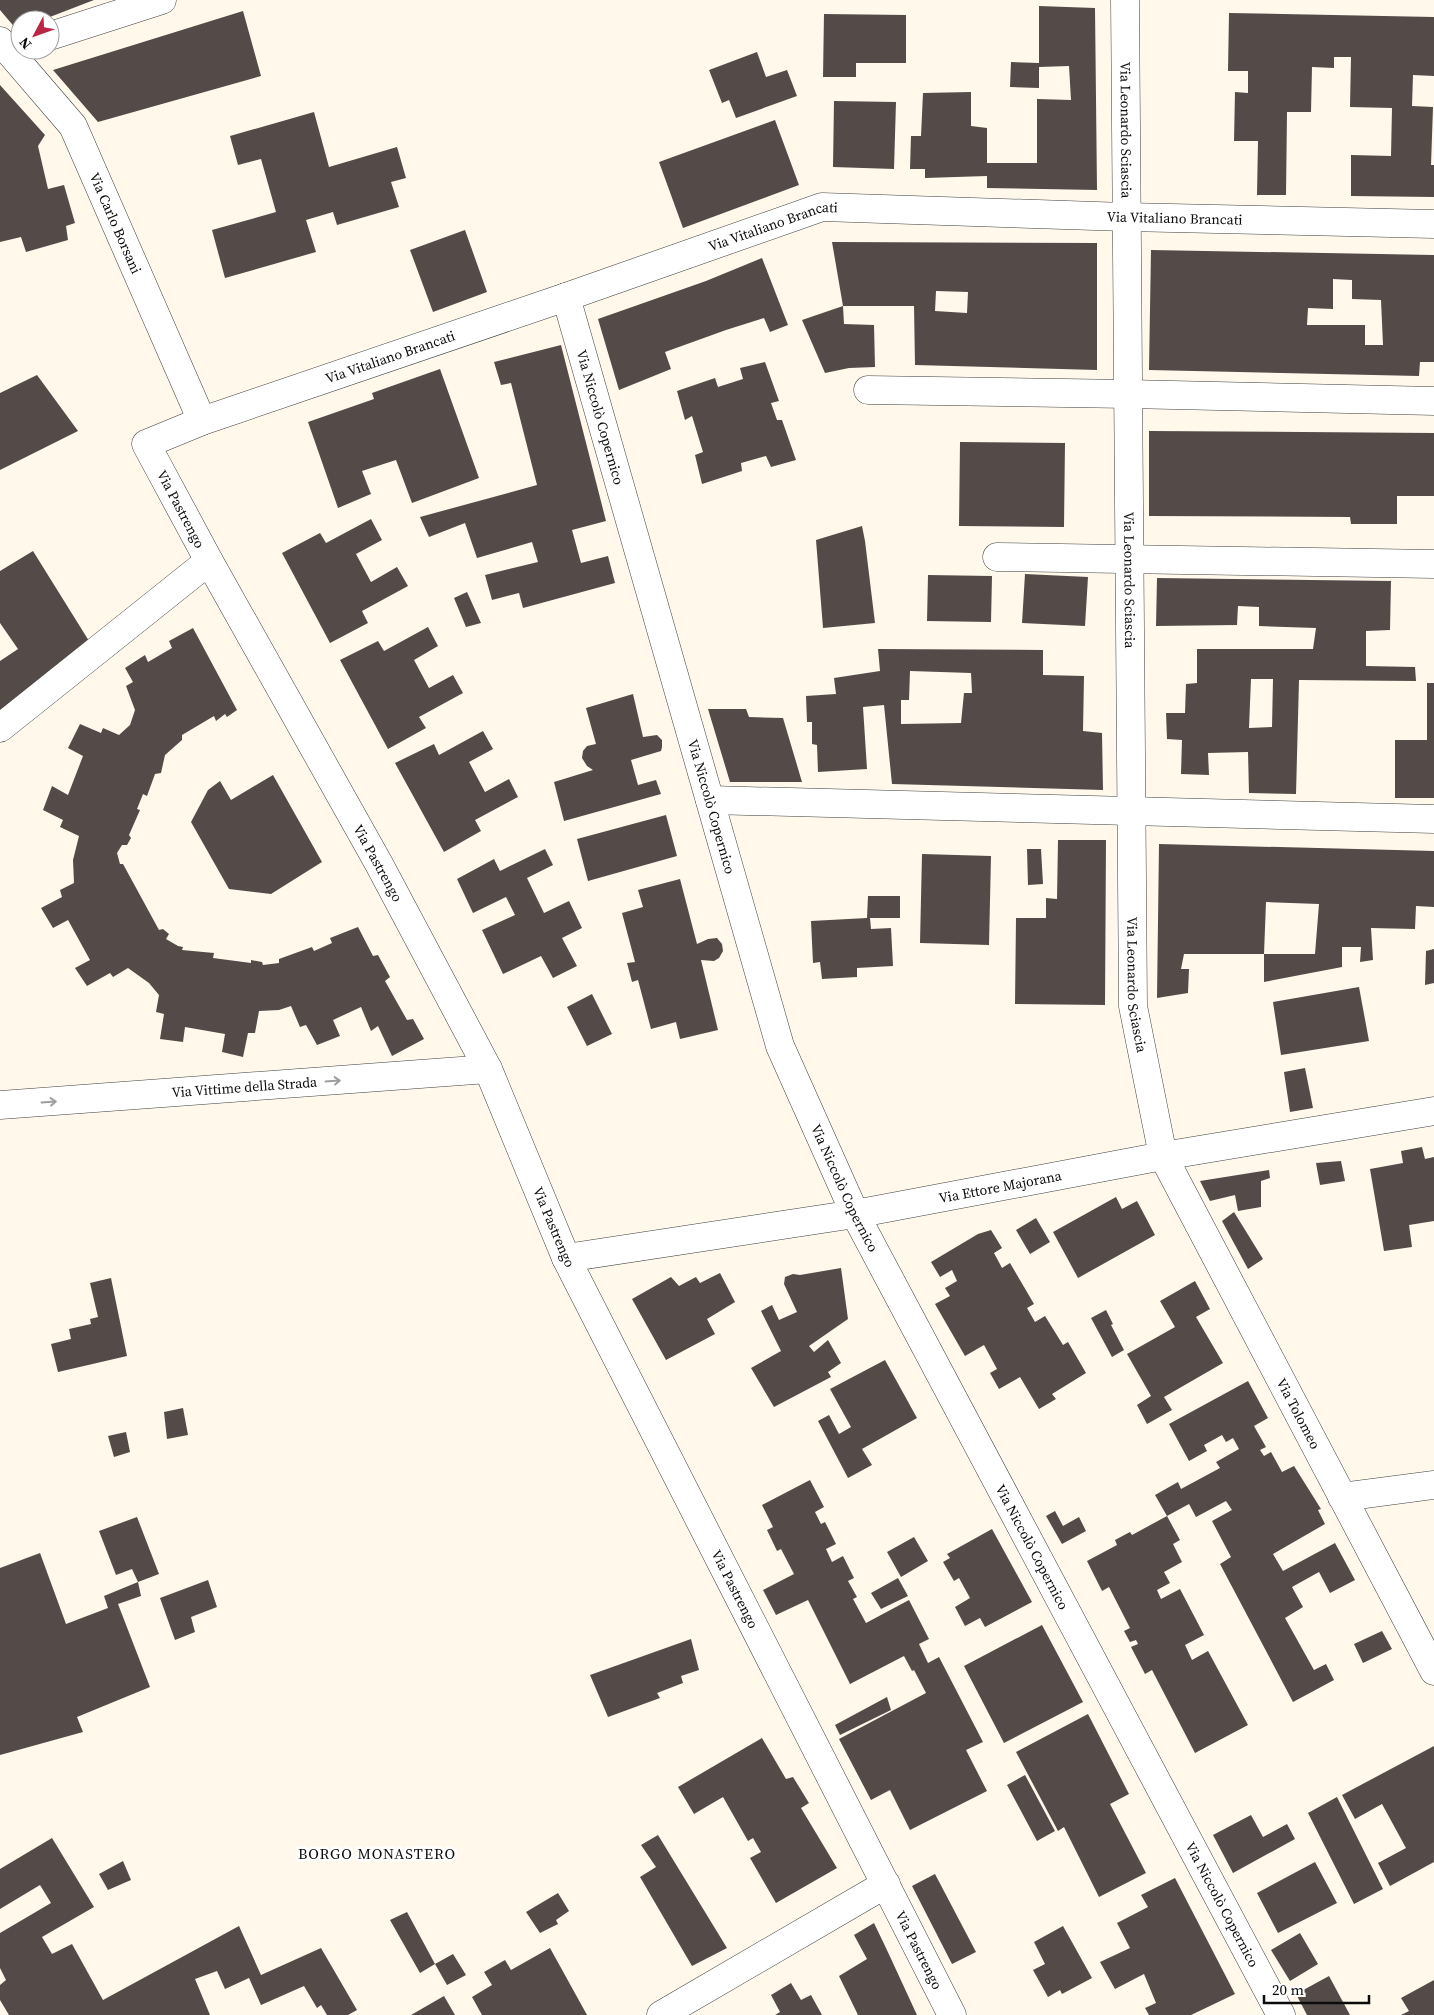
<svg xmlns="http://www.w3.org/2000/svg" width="1434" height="2015" font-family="'Source Serif 4',serif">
<rect width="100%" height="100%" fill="#fff8eb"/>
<path fill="#544b48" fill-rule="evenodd" d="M0,0H94L42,20H20V29L17,30L0,10Z
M1039,6L1095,8L1097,190L987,188V176L925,178V169H910L911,136H921L923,93L971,92V126L987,128V163H1037V99L1071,100L1069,66L1039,67V88L1010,87L1011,62L1039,63Z
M243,11L261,76L98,122L53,70Z
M1229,13L1434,17V76L1413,75L1412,106L1433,107L1431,165H1434V197L1351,196V155L1391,156L1392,108L1350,107L1351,57H1334V68L1312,67L1311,112H1287L1286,195H1257L1258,141H1234L1235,92L1248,93V71H1228Z
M824,14L906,15V63H856V77H823Z
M757,52L766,77L787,70L797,96L736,118L729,100L722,103L709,70Z
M0,85L45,135L38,146L48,189L64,185L75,223L66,226L68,240L26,252L21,237L0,242Z
M834,101L896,102L894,169L833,167Z
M314,112L329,167L397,147L406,178L391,182L399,207L337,225L333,212L306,220L316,252L225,278L212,230L276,212L261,159L238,165L230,136Z
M775,120L799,185L683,228L659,162Z
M465,230L487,292L433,312L410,250Z
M832,242L1097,243V370L915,365L914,306H843ZM936,291L968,292L967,313L935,311Z
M1151,250L1434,255V362H1420L1419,376L1149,370ZM1333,279L1352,280V299L1381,300L1383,345H1365V325H1307L1308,308L1333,309Z
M762,258L788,325L770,332L764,318L726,330L665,352L671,369L619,390L598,319L706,281Z
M843,306L844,324L874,325L875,367L849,368L825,373L802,320Z
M561,345L606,521L572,530L581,563L608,556L615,583L523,608L519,593L492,600L485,575L538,562L532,542L477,558L465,523L429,537L420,517L537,485L511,383L501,385L494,362Z
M765,362L779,401L771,403L777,420H782L796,460L771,467L766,456L741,463L742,471L702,484L695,455L703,452L692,416L685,420L677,391L715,378L718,387L743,379L740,368Z
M440,369L479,478L412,503L396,460L362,471L371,494L338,508L308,422L374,399L372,393Z
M37,375L78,431L0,470V393Z
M1149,431L1434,433V496H1397V524H1351L1350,517L1149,516Z
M960,442L1065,443L1064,527L959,526Z
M371,519L382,540L356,554L371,582L397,567L408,586L362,611L368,623L330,643L282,553L320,533L326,543Z
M862,526L865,541L875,623L823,628L816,540Z
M33,551L89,641L0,714V661L18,649L0,623V571Z
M1025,574L1088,577L1085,626L1022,623Z
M928,575L992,576L991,622L927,621Z
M1157,578L1391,581L1390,630L1366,631V666L1415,667L1416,681L1299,680L1296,794L1249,793L1248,752L1208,753L1209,775L1181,774L1182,740L1167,739L1166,713H1185L1186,684L1197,683V649H1313L1316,628L1259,626V607L1238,606L1237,625L1156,626ZM1251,679H1273L1272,727L1249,728Z
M467,592L481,623L466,627L454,598Z
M428,627L438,646L414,660L429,688L453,675L463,693L419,717L426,728L388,749L340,660L378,641L384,651Z
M193,628L237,710L227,717L225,714L216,721L214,716L182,735V740L165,755L161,773L155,774L147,796L143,794L137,809L140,810L129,835L131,838L127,845H122L117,853L120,864H123L159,930L163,929L169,934L166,939L178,946L183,947L182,950L214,953L213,958L251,963V960L262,962L263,965L279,963V959L312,947L314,951L332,943L330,938L358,927L373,956L378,955L390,977L385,981L407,1020L413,1019L424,1039L392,1056L378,1026L371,1031L361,1007L333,1020L340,1036L317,1045L306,1025L300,1027L291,1006L279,1010L259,1011L255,1033H248L243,1057L222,1052L225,1034L185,1027L183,1042L160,1039L164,1014L156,1012L159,995L149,983L128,968L113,977L110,973L87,986L75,968L90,960L68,920L53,928L41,908L62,897L60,890L74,883L73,860L79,836L60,827L63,820L43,810L52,786L68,795L83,756L68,748L80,724L101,733L103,728L119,735L130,725L135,710L126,686L133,682L125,668L145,655L148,662L172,648L169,641Z
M878,649L1043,650V675L1084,676L1083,731L1102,733L1103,790L892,784L884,705L863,707L867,769L818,772L817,745L812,744V722H807L806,696L836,694L834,678L880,671ZM910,671L971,673L972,693H964L961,723L901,724V700H909Z
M1427,683H1434V798H1395V740H1427Z
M633,694L643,737L657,735L662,740V747L661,751L631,760L638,785L656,780L661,794L564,821L554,782L593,770L587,766L582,758L583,751L587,746L596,744L586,708Z
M708,709H746L749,717L783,718L802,782H730Z
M483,731L493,749L469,762L485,792L509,779L518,797L475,820L481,831L444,852L395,763L434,744L439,755Z
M273,775L322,862L271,894L229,889L191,822L208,790L220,781L231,800Z
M666,815L677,856L588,881L577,839Z
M1058,840H1106L1105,1005L1015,1004L1016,918H1046V898L1057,899Z
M1159,844L1434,851V907L1416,906L1415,929L1371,928L1373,960L1360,962L1361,947H1342V967L1264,982V954H1184L1181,969H1189L1188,993L1157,998ZM1266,902L1319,904L1315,954H1264Z
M545,849L553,865L527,878L544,913L569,901L582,928L562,938L577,966L553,978L541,956L503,974L482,930L515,915L506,897L473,913L457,879L494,859L500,871Z
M1027,849H1041L1043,884L1028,885Z
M922,854L991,856L989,945L920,943Z
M680,879L697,944L708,939L717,938L722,944L723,951L719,958L714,961L701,960L718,1030L680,1039L676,1022L651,1029L638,980L632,982L627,963L635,962L622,913L643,907L638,890Z
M868,896H900V918H870L871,929L891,928L893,966L857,968V977L822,979L820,962L813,963L811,921L867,918Z
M1434,949V983L1425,985L1426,951Z
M1359,987L1369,1041L1281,1055L1273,1002Z
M592,994L612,1034L587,1046L567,1007Z
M1305,1068L1313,1108L1290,1112L1284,1072Z
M1422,1147L1425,1159L1434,1157V1221L1409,1225L1412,1247L1384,1251L1370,1169L1403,1163L1401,1151Z
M1341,1161L1345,1181L1320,1185L1316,1163Z
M1269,1170L1270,1178L1261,1181V1207L1238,1211L1235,1195L1210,1201L1200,1181Z
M1116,1197L1122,1209L1137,1201L1155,1235L1078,1278L1053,1232Z
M1234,1212L1263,1259L1248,1269L1222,1221Z
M1036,1218L1050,1242L1030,1254L1016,1230Z
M991,1230L1002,1248L994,1253L1002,1268L1010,1263L1034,1304L1027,1308L1035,1322L1045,1316L1063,1345L1068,1342L1086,1373L1052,1394L1056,1399L1039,1409L1020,1377L999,1389L990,1373L997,1369L984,1345L965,1356L935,1304L950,1296L945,1288L957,1281L952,1270L940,1277L931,1262L978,1234Z
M841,1268L848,1319L809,1346L814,1352L828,1340L841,1363L828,1372L831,1377L774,1407L751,1368L781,1351L761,1311L772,1305L779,1320L797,1312L784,1284L785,1277L793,1274L800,1275Z
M720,1273L735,1302L707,1319L715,1334L666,1360L632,1299L671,1277L679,1286L696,1277L700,1283Z
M111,1278L127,1356L58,1372L51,1344L71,1339L69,1329L91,1324L90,1319L98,1317L90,1283Z
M1195,1281L1210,1309L1196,1317L1223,1363L1164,1397L1172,1410L1147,1424L1137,1405L1151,1396L1127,1354L1175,1327L1160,1301Z
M1106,1310L1113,1324L1111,1325L1124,1350L1112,1357L1091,1318Z
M885,1360L917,1418L862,1449L872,1465L848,1478L818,1421L829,1415L839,1434L851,1427L830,1389Z
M1248,1381L1268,1418L1254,1426L1266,1447L1260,1450L1264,1456L1271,1452L1282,1472L1294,1466L1321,1509L1318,1510L1325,1524L1273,1554L1283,1571L1335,1543L1355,1580L1330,1593L1319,1572L1292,1587L1303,1607L1285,1618L1314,1670L1326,1664L1334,1680L1293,1702L1220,1564L1231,1557L1212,1521L1232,1510L1226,1501L1196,1517L1189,1504L1167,1516L1155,1495L1178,1482L1181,1489L1220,1468L1216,1462L1239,1449L1233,1438L1226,1442L1222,1435L1204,1445L1207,1451L1189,1461L1169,1424Z
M183,1408L188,1435L167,1439L164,1412Z
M126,1432L130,1452L114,1457L108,1436Z
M810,1480L824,1507L815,1512L821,1524L825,1522L836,1544L826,1549L832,1562L843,1556L854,1578L848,1581L857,1597L853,1599L866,1623L909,1600L929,1639L919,1644L928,1663L939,1657L983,1742L966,1750L987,1791L910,1830L890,1790L871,1800L839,1739L926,1693L914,1670L912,1671L904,1656L850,1684L808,1600L776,1615L763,1590L794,1574L781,1549L777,1551L767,1530L773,1527L762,1505Z
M1055,1511L1063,1526L1079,1517L1086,1531L1062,1544L1046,1516Z
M1167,1516L1180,1540L1173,1544L1182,1562L1164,1572L1170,1583L1157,1590L1161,1599L1180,1589L1204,1635L1185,1645L1192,1660L1208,1651L1248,1725L1195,1753L1152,1670L1145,1674L1131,1647L1138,1644L1136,1640L1130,1642L1124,1631L1130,1628L1109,1587L1102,1591L1087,1561L1117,1545L1115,1540L1130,1532L1132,1535Z
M137,1517L159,1574L138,1582L141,1596L118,1604L150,1687L77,1717L83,1732L0,1755V1568L40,1553L66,1624L108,1608L104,1596L138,1582L132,1569L116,1575L99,1531Z
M992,1529L1032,1602L985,1627L980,1618L965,1626L955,1607L970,1598L959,1578L954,1581L943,1562L950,1558L947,1554Z
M914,1537L928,1561L901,1577L887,1552Z
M898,1578L908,1596L881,1609L871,1593Z
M208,1580L217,1607L191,1617L195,1632L175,1640L160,1598Z
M1042,1625L1083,1702L1004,1743L964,1666Z
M1382,1631L1392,1649L1363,1663L1354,1644Z
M691,1639L699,1670L681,1676L683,1683L657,1693L660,1698L608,1717L590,1675Z
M887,1697L891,1710L840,1735L835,1725Z
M1088,1714L1129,1794L1110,1804L1146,1873L1099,1897L1064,1827L1058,1831L1016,1752Z
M762,1738L786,1779L793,1777L809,1803L801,1808L837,1868L776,1903L750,1858L761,1852L753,1838L748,1841L723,1797L694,1814L678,1787Z
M1434,1746V1862L1390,1886L1378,1863L1406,1848L1382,1804L1355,1819L1342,1795Z
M1025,1775L1055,1831L1037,1841L1007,1785Z
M1337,1797L1383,1889L1354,1904L1308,1813Z
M1251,1815L1263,1837L1287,1824L1295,1839L1233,1873L1213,1835Z
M658,1835L727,1948L692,1966L640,1877L656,1867L641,1845Z
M52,1838L94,1907L42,1937L52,1954L72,1944L103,2000L239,1926L261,1975L321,1948L357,2010L348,2015H327L321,2005L317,2008L304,1986L261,2005L249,1978L225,1989L217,1971L195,1979L210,2015H9L0,2000V1985L6,1980L0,1968V1933L51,1903L40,1885L0,1909V1869Z
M123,1861L131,1880L108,1890L99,1874Z
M1315,1862L1337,1903L1278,1933L1257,1893Z
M935,1874L976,1952L952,1964L912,1886Z
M1175,1878L1235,1994L1191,2015H1149L1145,2008L1156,2003L1144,1974L1115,1989L1100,1962L1130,1948L1117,1923L1148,1907L1141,1895Z
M558,1893L569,1911L556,1920L558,1924L540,1933L526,1912Z
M407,1912L435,1964L420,1973L390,1920Z
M874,1923L886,1948L917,2015H858L839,1976L867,1959L854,1935Z
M1063,1926L1092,1978L1062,1994L1060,1990L1048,1997L1033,1970L1045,1964L1034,1942Z
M1300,1933L1318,1964L1290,1981L1271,1950Z
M550,1948L587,2015H482L472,1997L492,1985L484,1972L505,1960L511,1970Z
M453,1954L466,1975L447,1985L435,1964Z
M1329,1976L1350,2015H1307L1296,1994Z
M1434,1980V2015H1401L1409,2011L1401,1998Z
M791,1983L801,2000L811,1995L822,2015H775L780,2012L771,1995Z
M444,1996L455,2015H411Z"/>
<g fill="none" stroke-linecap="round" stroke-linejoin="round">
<g stroke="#3f3f3f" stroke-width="29">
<g id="street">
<path id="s1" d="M1125,0L1133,1006L1163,1156L1434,1671"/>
<path d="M50,36L162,0"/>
<path id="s2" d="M0,41L73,126L202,421"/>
<path id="s3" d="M566,297L780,1046L855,1214L1281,2015"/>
<path d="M868,390L1128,394L1434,401"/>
<path d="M997,557L1434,564"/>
<path d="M0,728L209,561"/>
<path d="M710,800L1434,819"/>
<path id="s4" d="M0,1105L488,1069"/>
<path id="s5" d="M566,1258L855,1214L1163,1156L1434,1111"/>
<path d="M1342,1497L1434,1485"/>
<path d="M661,2015L886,1884"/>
<path id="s6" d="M952,2015L566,1258L488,1069L379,864L209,561L146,444L202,421L566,297L822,207L1126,217L1434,224"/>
</g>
</g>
<use href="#street" stroke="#fff" stroke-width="28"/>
</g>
<defs><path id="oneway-shaft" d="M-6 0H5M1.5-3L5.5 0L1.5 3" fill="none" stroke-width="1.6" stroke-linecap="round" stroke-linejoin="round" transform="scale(1.25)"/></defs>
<g stroke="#9e9e9e">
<use href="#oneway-shaft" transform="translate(333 1081) rotate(-4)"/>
<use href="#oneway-shaft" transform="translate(49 1102) rotate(-4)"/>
</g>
<g text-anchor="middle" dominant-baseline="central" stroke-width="5" stroke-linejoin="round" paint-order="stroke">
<g font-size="14" fill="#0c0c0c" stroke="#fff">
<text stroke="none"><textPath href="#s1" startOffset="130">Via Leonardo Sciascia</textPath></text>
<text stroke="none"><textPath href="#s6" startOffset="2836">Via Vitaliano Brancati</textPath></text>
<text stroke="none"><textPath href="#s2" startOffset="218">Via Carlo Borsani</textPath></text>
<text stroke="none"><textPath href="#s6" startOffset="2431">Via Vitaliano Brancati</textPath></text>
<text stroke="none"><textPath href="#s6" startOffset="2026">Via Vitaliano Brancati</textPath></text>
<text stroke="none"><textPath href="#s3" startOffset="125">Via Niccolò Copernico</textPath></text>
<text transform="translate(181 509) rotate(62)">Via Pastrengo</text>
<text stroke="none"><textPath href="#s1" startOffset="580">Via Leonardo Sciascia</textPath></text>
<text stroke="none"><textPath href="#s3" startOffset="530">Via Niccolò Copernico</textPath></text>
<text transform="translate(378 863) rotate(61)">Via Pastrengo</text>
<text stroke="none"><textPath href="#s1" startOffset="985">Via Leonardo Sciascia</textPath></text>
<text stroke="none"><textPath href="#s4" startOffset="245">Via Vittime della Strada</textPath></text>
<text stroke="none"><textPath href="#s5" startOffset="440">Via Ettore Majorana</textPath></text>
<text stroke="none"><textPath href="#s3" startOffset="935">Via Niccolò Copernico</textPath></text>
<text transform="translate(554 1227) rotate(67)">Via Pastrengo</text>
<text stroke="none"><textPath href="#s1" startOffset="1450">Via Tolomeo</textPath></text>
<text stroke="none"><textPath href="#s3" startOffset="1340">Via Niccolò Copernico</textPath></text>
<text transform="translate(735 1589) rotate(63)">Via Pastrengo</text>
<text stroke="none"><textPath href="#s3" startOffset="1745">Via Niccolò Copernico</textPath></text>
<text transform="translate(919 1950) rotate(63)">Via Pastrengo</text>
</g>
<g font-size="15" letter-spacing="1" fill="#0c0c0c" stroke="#fff">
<text x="377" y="1853">BORGO MONASTERO</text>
</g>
</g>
<g transform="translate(35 35) rotate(229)"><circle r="24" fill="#ffffff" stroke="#9e9e9e"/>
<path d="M0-4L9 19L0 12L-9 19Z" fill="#ba2645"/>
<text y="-8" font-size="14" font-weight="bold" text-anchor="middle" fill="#0c0c0c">N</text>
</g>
<path d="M1264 1995v8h105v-8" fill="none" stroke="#0c0c0c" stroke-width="2.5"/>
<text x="1272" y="1995" font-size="15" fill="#0c0c0c" stroke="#ffffff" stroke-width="4" paint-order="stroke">20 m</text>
</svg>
